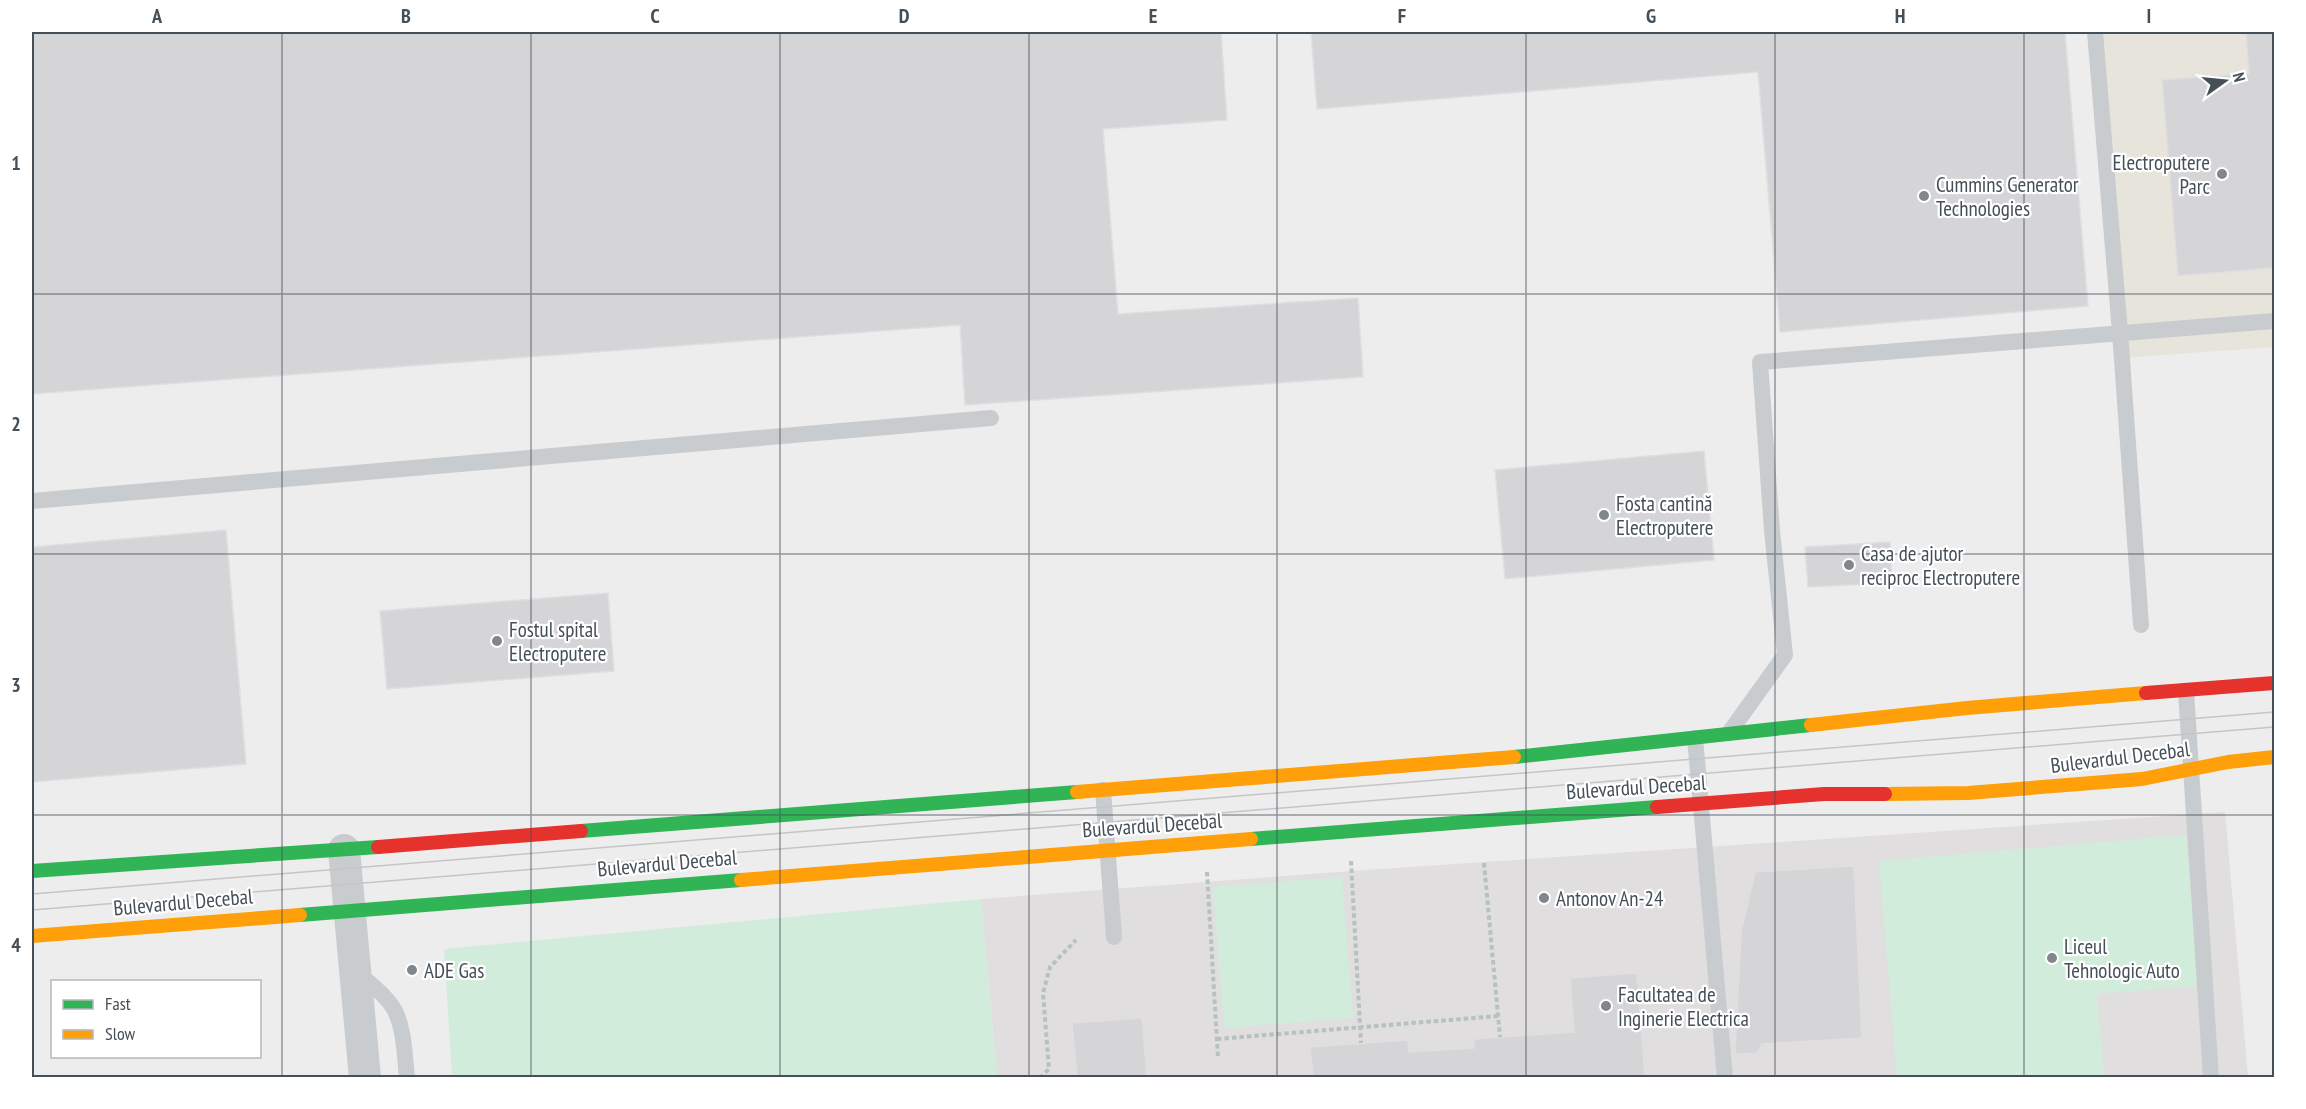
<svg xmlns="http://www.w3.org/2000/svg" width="2306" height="1109" font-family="'PT Sans Narrow',sans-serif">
<rect width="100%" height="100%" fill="#eeeded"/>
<path fill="#e7e4dc" d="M2095,32H2274V347L2122,358Z"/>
<path fill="#e0dede" d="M2225,812L2248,1077H997L981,899L1351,871Z"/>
<path fill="#d2ecdc" d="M2186,835L2199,986L2097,994L2104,1077H1897L1879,861Z
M1342,877L1353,1018L1224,1028L1213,887Z
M981,899L997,1077H452L444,949Z"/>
<path fill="#d5d5d7" stroke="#dfdfe0" stroke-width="1.5" d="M32,32H1221L1227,120L1103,129L1118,314L1358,298L1363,377L965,405L960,325L32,394Z
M1311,32H2065L2088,306L1780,332L1758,72L1317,109Z
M2246,32H2274V268L2178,276L2162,80L2249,73Z
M1704,451L1714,560L1505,579L1495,470Z
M226,530L246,764L32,782V547Z
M1890,542L1892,583L1808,587L1805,547Z
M608,593L614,671L387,689L380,611Z
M1854,866L1862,1038L1762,1044L1757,1053L1735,1054L1741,932L1755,872Z
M1637,973L1645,1077H1313L1310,1047L1408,1040L1409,1052L1474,1048V1039L1574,1032L1570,978Z
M1142,1018L1147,1077H1077L1072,1023Z"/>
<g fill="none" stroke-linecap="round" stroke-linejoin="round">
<path stroke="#b6c2be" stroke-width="4" stroke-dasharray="4.5 3" stroke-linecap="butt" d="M1351,861L1361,1043
M1484,863L1500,1037
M1207,872L1218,1058
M1217,1039L1498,1016
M1040,1078L1049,1069L1043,993L1050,967L1076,940"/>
<path stroke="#c9ccce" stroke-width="16" d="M2095,32L2120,332L2141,625
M32,501L991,418
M2186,691L2211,1078
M1729,733L1785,655L1772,531L1760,362L2274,321
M1695,738L1725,1078
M1103,790L1114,937
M355,971C368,981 388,997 395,1011C404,1028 405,1058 407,1078"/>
<path stroke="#c9ccce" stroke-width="32" d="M344,850L365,1078"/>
<path stroke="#30b455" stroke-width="14" d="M1514,757L1811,725
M581,831L1077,792
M1251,839L1657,807
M32,871L378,847
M300,915L741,880"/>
<path stroke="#ff9f0a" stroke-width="14" d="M1811,725L1967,708L2146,693
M1077,792L1514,757
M1885,794L1968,793L2142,779L2228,762L2274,757
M741,880L1251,839
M32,936L300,915"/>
<path stroke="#e5322d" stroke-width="14" d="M2146,693L2274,683
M1657,807L1824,794H1885
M378,847L581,831"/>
<path stroke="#c3c5c7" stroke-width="1.5" d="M32,894L2274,712
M32,910L2274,727"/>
</g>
<path fill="none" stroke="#454f58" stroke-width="1.5" stroke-opacity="0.55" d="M282,32V1078M531,32V1078M780,32V1078M1029,32V1078M1277,32V1078M1526,32V1078M1775,32V1078M2024,32V1078M32,294H2274M32,554H2274M32,815H2274"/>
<g fill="#80868c" stroke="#fff" stroke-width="2">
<circle cx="2222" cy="174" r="6"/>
<circle cx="1924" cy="196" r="6"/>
<circle cx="1604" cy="515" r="6"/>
<circle cx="1849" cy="565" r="6"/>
<circle cx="497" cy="641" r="6"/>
<circle cx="1544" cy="898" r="6"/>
<circle cx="2052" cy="958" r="6"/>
<circle cx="412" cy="970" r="6"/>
<circle cx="1606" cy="1006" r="6"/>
</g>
<g text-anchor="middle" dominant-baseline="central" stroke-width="4.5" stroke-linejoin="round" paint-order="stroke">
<g font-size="21" fill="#454f58" stroke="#fff" text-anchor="start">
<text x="2210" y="162" text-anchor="end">Electroputere<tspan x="2210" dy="24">Parc</tspan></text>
<text x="1936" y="184">Cummins Generator<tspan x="1936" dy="24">Technologies</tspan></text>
<text x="1616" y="503">Fosta cantină<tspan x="1616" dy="24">Electroputere</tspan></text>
<text x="1861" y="553">Casa de ajutor<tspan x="1861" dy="24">reciproc Electroputere</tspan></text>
<text x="509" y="629">Fostul spital<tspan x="509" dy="24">Electroputere</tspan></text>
<text x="1556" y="898">Antonov An-24</text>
<text x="2064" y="946">Liceul<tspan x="2064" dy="24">Tehnologic Auto</tspan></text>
<text x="424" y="970">ADE Gas</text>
<text x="1618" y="994">Facultatea de<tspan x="1618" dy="24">Inginerie Electrica</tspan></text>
</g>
<g font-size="21" fill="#454f58" stroke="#fff">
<text transform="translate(2120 757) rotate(-7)">Bulevardul Decebal</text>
<text transform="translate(1636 787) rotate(-4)">Bulevardul Decebal</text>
<text transform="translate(1152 825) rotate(-4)">Bulevardul Decebal</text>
<text transform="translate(667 863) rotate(-5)">Bulevardul Decebal</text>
<text transform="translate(183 902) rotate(-5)">Bulevardul Decebal</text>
</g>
</g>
<rect width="2306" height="1109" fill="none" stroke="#ffffff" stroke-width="66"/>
<rect x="51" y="980" width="210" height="78" fill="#ffffff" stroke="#b5b9bc" stroke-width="1.5"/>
<rect x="63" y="1000" width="30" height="9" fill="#30b455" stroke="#b5b9bc" stroke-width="1.5"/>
<text x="105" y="1010" font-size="18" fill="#454f58">Fast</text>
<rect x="63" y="1030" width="30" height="9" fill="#ff9f0a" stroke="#b5b9bc" stroke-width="1.5"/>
<text x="105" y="1040" font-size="18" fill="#454f58">Slow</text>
<g transform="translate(2225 81) rotate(75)" stroke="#ffffff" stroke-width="4.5" paint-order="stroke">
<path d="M0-4.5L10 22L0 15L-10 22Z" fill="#454f58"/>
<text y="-9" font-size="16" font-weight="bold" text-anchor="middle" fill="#454f58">N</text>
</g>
<rect x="33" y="33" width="2240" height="1043" fill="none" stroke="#454f58" stroke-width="2"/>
<g font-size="20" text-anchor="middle" font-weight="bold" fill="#454f58">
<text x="157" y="23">A</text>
<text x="406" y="23">B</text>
<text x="655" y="23">C</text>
<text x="904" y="23">D</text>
<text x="1153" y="23">E</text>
<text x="1402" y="23">F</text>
<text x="1651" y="23">G</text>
<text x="1900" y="23">H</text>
<text x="2149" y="23">I</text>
<text x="16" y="170">1</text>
<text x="16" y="431">2</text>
<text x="16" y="692">3</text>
<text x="16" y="952">4</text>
</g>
</svg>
